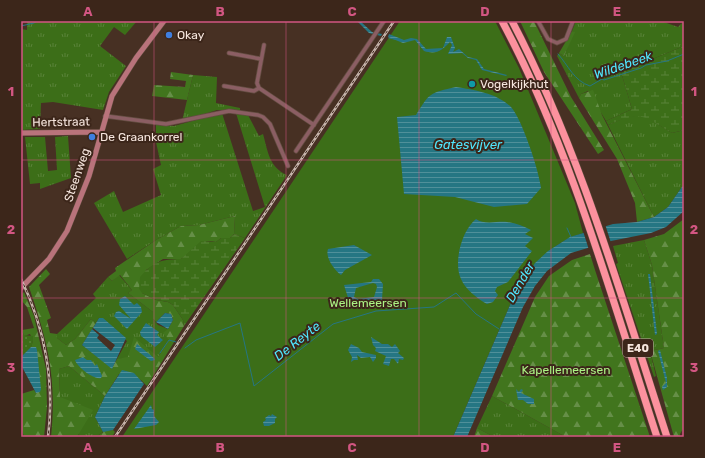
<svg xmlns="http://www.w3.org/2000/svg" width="705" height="458" font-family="Rubik,sans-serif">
<defs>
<pattern id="grass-tufts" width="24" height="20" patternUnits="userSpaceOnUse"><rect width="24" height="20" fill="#3c6e18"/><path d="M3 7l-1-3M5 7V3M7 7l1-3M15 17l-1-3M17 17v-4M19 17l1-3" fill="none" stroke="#598339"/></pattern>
<pattern id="forest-firs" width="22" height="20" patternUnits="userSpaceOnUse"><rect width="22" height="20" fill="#41751d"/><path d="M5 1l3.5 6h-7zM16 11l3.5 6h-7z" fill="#668f48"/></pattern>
<pattern id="wetland-marsh" width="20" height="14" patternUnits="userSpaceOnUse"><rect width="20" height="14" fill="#3c6e18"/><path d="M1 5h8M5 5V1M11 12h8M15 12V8" fill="none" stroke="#598339"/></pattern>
<pattern id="garden-dots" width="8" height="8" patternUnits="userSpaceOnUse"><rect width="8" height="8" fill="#3c6e18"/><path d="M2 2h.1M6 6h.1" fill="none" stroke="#598339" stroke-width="1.8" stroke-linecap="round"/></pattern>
<pattern id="water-rules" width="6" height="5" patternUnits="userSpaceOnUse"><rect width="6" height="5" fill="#257683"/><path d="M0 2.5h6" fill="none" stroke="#50909a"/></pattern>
</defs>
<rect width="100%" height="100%" fill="#473023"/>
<path fill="url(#grass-tufts)" d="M27,21H137L125,35L114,27L100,46L126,66L109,92L103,110L53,102L41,103L40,129L21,130V29L27,30Z
M576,21H661L678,27L684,21V46L621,72L632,109L606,121L588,91L581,94L579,98L557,56L559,53L564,56L574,32L572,31Z
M193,75L217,77L216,103L240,108V110H217L182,121Z
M222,113L253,211L265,207L236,113L248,115L259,136L263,134C268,152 269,167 287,175L245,238L234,234L235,216L199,225L181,226L156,240L127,259L94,203L114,191L123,212L161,195L153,169L161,165L156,142V124L174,126Z
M643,115L672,133L684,130V184L668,207L654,217L608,125L627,117Z
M68,136L71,178L40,189V183L30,184L25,137H45L48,171L57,170L55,137Z
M644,240L652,265L664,348L650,351L656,376L654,377L616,264L618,263L613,246Z
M119,275L132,290L128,293L153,312V319L158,325L168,329L169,340L158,357L117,359L127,341L99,318L96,323L91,319L75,339L66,345L57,338V334L96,298L93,294L108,277L112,281Z
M69,366L105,396L95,417L103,432L96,437H77L79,434L60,397L59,369Z
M492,396L566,437H494L477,428Z"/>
<path fill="url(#forest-firs)" d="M520,21H534L571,97L604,150L598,154L544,72Z
M572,31L575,32L564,56L559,53Z
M171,72L193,75L187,100L152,96L154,85L185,87L186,81L170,79Z
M593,90L602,115L654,217L637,222L635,203L617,159L579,98L581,94Z
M235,216L234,234L230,238H221L216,242C200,238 193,251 181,259H163L146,270L142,293L156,300L168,302L173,305L183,320L184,326L147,386L141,380L119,374L105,396L69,366L59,369L60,397L93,410L77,437H51C57,378 48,343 29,287L46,269L50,274L39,285L51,318L47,320L50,333L57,334V338L66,345L75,339L91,319L96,323L82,345L112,368L117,359L128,357L134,337L158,357L169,340L163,333L168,329L173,320L171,314L165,313L156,322L153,319V312L128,293L132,290L120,275L112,281L108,277L116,271L115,268L156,240L181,226L199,225Z
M684,219V427L680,434V437H674L650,351L664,348L652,265L644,240L664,234Z
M590,254L595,270L650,437H566L492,396L535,297L549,276L572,260Z
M24,292L34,316L46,369L47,407L44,437H24L21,427V394L34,390L36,393L37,350L31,347L33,341L30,334L24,336L22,330L34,328L27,307L21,300V295Z
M477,428L494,437H474Z
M113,430L115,432L112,437H96L105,431Z"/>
<path fill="url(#wetland-marsh)" d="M684,46V130L672,133C641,115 643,111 608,125L606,121L632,109L621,72Z
M234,234L245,238L184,326L183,320L173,305L168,302L156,300L142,293L139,289L140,277C153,262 161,259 181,259L201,241L216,242L221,238H230Z"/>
<path fill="#3c6e18" d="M400,21H495L519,68L575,203L583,233C549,243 530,269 513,298L453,437H122Z"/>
<path fill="url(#garden-dots)" d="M21,328L24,335L33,336C34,346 29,351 21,357Z"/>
<path fill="url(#water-rules)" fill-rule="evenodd" d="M357,21H360L372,32L382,34L381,36L369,33Z
M389,34L404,40L411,38L417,39L426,49L443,48L447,37H451L455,48L453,52L459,49L468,57L477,59L484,69L507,75L506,76L482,70L476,60L468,58L462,53L448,54L452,45L450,42C442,50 437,55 424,51L415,40L403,43L388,37Z
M456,87C474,90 497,93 511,107C522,119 539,171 541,188L527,204L494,207L455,197L404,194L397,117L416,115C430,92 430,93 456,87Z
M684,184V211L666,227L651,233L611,241L571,253L547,271L535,286L523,307L467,437H453L513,298L535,263L548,251L570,237L613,224L637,222L654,217L668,207Z
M476,219C484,225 497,221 507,222C516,223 523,226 531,230L525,234L533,238L525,246L532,251L508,282L497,287L495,291L498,295L493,302L487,304C478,299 465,289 461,279C453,262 462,230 476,219Z
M354,245L372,255L345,270L341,275C334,270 325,257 328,249Z
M648,274H650L657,334L655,335Z
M373,279H379L383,284L382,300L371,304H350L344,285L371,282ZM373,283L376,284L377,287L374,297L358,299L354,297L356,288Z
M125,296L134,305L137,303L141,307L142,312L127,329L114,316L116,312L119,311L131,319L119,305L120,299Z
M165,313L171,314L173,320L168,329L156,322Z
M99,318H103L126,338L112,369L82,345L92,329L99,335L97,338L111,351L115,345L93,328Z
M146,323L159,332L157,335L163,340L155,347L141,336L140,332Z
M371,337L382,344H388L392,347L395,344L400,351L398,353L404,358L403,360L399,359L398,364L394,359H391L389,366L383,364L386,356L375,351L376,348L373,345Z
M137,344L154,358L155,360L151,361L135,349Z
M351,344L359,348L362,352L376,355V358L373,362L370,357L361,358L357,355L358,360H354L351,362L352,357L348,350Z
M31,347H36L37,350L41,389L40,392L36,393L21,365V357Z
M660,350L667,378V387L663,390L662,387L666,383L658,351Z
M83,357L87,360H91L95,366L97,364L102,376L101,378C94,380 77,367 75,360Z
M122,370L134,373L144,384L113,430L103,432L95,417L105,396Z
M516,389L519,392L521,389L523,390L521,393L534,399V404H528L523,400H518Z
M151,405L152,409L154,410V416L159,422L156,425L134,429Z
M272,414L277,417L275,419V423L269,426H264L263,422L266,420L265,418L269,415L271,416Z"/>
<path fill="#473023" d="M605,224L611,243L589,250L583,231Z"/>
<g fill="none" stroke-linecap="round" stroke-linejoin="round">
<path stroke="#257683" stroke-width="1" d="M21,26L34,23L37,21
M389,38L399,40
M558,54C568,65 574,81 590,86L602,79L604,80L641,68L646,65L667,61L684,54
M567,228L571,237
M185,348L196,340L240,323L254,386L333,324L376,311L434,307L456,293L476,314L499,329
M160,353L169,340L176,342"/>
<g stroke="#634d41" stroke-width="5">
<path id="street" d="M538,21L548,39L557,43L566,39L573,21
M264,45L257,83L259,88L314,125
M229,53L261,59
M224,86L254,91L259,88
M105,116L166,124L229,111L258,115L263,117L270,124L288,166
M296,151L384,21"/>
</g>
<g stroke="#634d41" stroke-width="6">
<path id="secondary" d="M21,133L101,132
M21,288L49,259L67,231L89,176L112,96L136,58L164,21"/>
</g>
<g stroke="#634d41" stroke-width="8">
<path id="highway" d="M502,21C572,152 611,296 657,437
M512,21C581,153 621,296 667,437"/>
</g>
<use href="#street" stroke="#8b5e63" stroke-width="3.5"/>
<use href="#secondary" stroke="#b9737b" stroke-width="5"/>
<use href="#highway" stroke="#fc919e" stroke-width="7"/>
<g stroke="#c8b6ad" stroke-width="2.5">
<path id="rail" d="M21,279C45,328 55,383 48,437
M115,437L394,21"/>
</g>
<use href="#rail" stroke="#3c261a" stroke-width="1" stroke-dasharray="3" stroke-linecap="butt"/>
</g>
<path fill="none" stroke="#d25682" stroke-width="1" stroke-opacity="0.55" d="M154,21V437M286,21V437M419,21V437M551,21V437M21,160H684M21,298H684"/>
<g fill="#3f7fe0" stroke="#3c261a" stroke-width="1.5">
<circle cx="169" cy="35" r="4"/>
<circle cx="92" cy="137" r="4"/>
</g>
<circle fill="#0f9aa8" stroke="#3c261a" stroke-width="1.5" cx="472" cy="84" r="4"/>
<g text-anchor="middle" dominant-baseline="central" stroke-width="4" stroke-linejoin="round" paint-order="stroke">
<rect fill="#3c261a" stroke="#beaca3" stroke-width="1" x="623" y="339" width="30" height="18" rx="3"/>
<g font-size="11" font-weight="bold" fill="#f6e6de">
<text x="638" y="348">E40</text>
</g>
<g font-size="12" fill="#f6e6de" stroke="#3c261a" text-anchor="start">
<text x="177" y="35">Okay</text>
<text x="480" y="84">Vogelkijkhut</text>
<text x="100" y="137">De Graankorrel</text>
</g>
<g font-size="12" fill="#f6e6de" stroke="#3c261a">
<text transform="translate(61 122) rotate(-1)">Hertstraat</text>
<text transform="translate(77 175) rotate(-71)">Steenweg</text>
</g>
<g font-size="12" fill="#acf384" stroke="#3c261a">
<text x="368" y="303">Wellemeersen</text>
<text x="566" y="370">Kapellemeersen</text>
</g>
<g font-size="13" font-style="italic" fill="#50e7fe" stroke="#3c261a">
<text transform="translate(623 65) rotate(-19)">Wildebeek</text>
<text x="468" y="144">Gatesvijver</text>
<text transform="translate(520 282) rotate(-60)">Dender</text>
<text transform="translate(297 341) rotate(-38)">De Reyte</text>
</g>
</g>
<rect width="705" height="458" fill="none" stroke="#3c261a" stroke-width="44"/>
<rect x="22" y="22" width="661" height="414" fill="none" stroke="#d25682" stroke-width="1.5"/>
<g font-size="13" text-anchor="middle" font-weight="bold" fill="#d25682">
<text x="88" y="16">A</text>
<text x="220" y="16">B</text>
<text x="352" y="16">C</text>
<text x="485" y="16">D</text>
<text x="617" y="16">E</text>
<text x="11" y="96">1</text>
<text x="694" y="96">1</text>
<text x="11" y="234">2</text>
<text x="694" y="234">2</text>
<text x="11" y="372">3</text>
<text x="694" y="372">3</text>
<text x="88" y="452">A</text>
<text x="220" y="452">B</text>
<text x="352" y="452">C</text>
<text x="485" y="452">D</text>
<text x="617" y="452">E</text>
</g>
</svg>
